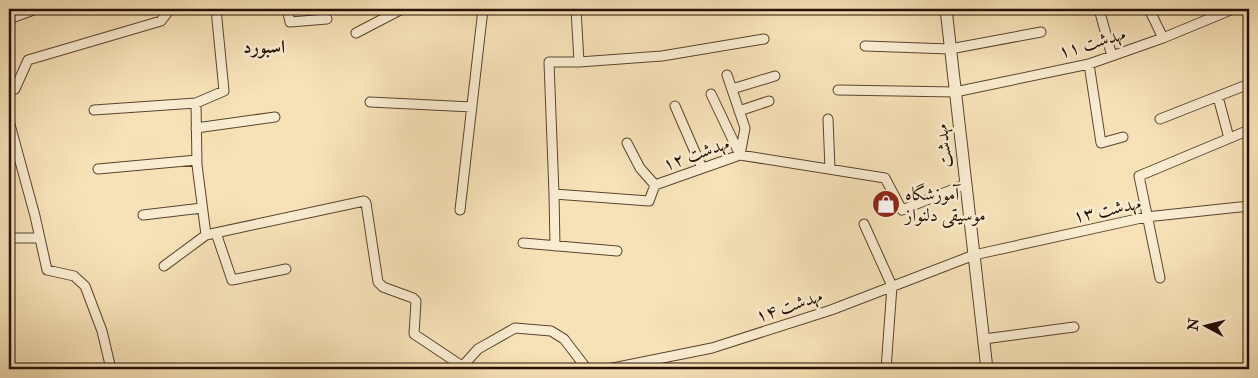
<svg xmlns="http://www.w3.org/2000/svg" width="1258" height="378" font-family="'IM FELL Double Pica',Amiri,serif">
<rect width="100%" height="100%" fill="#f7e2b8"/>
<filter id="stains"><feTurbulence type="fractalNoise" baseFrequency=".004" numOctaves="4"/><feColorMatrix values="0 0 0 0 .2 0 0 0 0 .09 0 0 0 0 .02 0 0 0 .5 -.17"/></filter>
<radialGradient id="worn" r=".72"><stop offset=".6" stop-color="#630" stop-opacity="0"/><stop offset="1" stop-color="#630" stop-opacity=".3"/></radialGradient>
<g fill="none" stroke-linecap="round" stroke-linejoin="round">
<g stroke="#5a442e" stroke-width="11">
<path id="minor" d="M216,9L224,91L196,103L197,165L206,235L364,201L366,203L378,282L383,287L413,298L416,301L414,334L462,366
M287,9L290,22L327,19
M576,9L579,62
M1099,9L1112,56
M1149,9L1163,38
M9,19L36,9
M356,33L402,9
M764,39L662,56L579,62H549L554,194L649,201L655,185L740,155L885,178L902,210L966,184
M865,46L950,49L1041,32
M1089,64L1101,143L1123,137
M727,75L745,128L740,155
M9,88L15,89L28,60L161,21L170,9
M732,89L775,76
M838,90L955,92L1089,64L1163,38L1233,9
M711,94L740,155
M1218,97L1229,138
M370,102L472,107
M675,106L702,168
M94,110L196,103
M739,111L769,101
M828,119L830,169
M1160,119L1249,84
M9,121L35,216L47,270L74,276L85,286L102,331L111,369
M196,128L275,117
M627,143L640,168L655,185
M98,169L197,160
M554,194L555,246
M460,210L483,9
M143,215L202,208
M864,224L892,286L886,369
M216,233L232,280L286,269
M9,238H40
M523,243L617,251
M164,266L206,235
M1160,278L1139,176L1249,130
M984,339L1074,327
M254,369H261
M460,369L478,349L515,328L551,331L564,339L587,369
M608,369L712,348L831,310L974,255L1146,217L1249,206"/>
</g>
<g stroke="#5a442e" stroke-width="13">
<path id="tertiary" d="M946,9L987,369"/>
</g>
<use href="#minor" stroke="#faecd1" stroke-width="9"/>
<use href="#tertiary" stroke="#faecd1" stroke-width="11"/>
</g>
<defs>
<g id="shop-disc" transform="scale(1.4375)"><circle r="9.5" fill="#8f2418" stroke="#faecd1"/><path d="M-5-2.5h2.3a2.7 3.5 0 0 1 5.4 0H5L5.5 6h-11ZM-1.5-2.5h3a1.5 2.3 0 0 0-3 0Z" fill="#fff"/></g>
</defs>
<g fill-rule="evenodd">
<use href="#shop-disc" x="886" y="204"/>
</g>
<g text-anchor="middle" dominant-baseline="central" stroke-width="5" stroke-linejoin="round" paint-order="stroke">
<g font-size="18" fill="#251000" stroke="#faecd1">
<text transform="translate(1092 43) rotate(-16)">مهدشت ۱۱</text>
<text transform="translate(944 146) rotate(-97)">مهدشت</text>
<text transform="translate(696 154) rotate(-19)">مهدشت ۱۲</text>
<text transform="translate(1107 210) rotate(-12)">مهدشت ۱۳</text>
<text transform="translate(789 306) rotate(-18)">مهدشت ۱۴</text>
</g>
<g font-size="18" fill="#251000" stroke="#faecd1" text-anchor="start">
<text x="905" y="194">آموزشگاه<tspan x="905" dy="21">موسیقی دلنواز</tspan></text>
</g>
<g font-size="19" font-weight="bold" fill="#251000" stroke="#faecd1">
<text x="264" y="47">اسبورد</text>
</g>
</g>
<rect width="1258" height="378" fill="none" stroke="#f7e2b8" stroke-width="30"/>
<rect x="10" y="10" width="1238" height="358" fill="none" stroke="#251000" stroke-width="2.5"/>
<rect x="15" y="15" width="1228" height="348" fill="none" stroke="#251000"/>
<g transform="translate(1206 326) rotate(277)" stroke="#faecd1" stroke-width="4" paint-order="stroke">
<path d="M0-4L9 19L0 12L-9 19Z" fill="#251000"/>
<text y="-8" font-size="14" font-weight="bold" text-anchor="middle" fill="#251000">N</text>
</g>
<rect width="100%" height="100%" filter="url(#stains)"/>
<rect width="100%" height="100%" fill="url(#worn)"/>
</svg>
